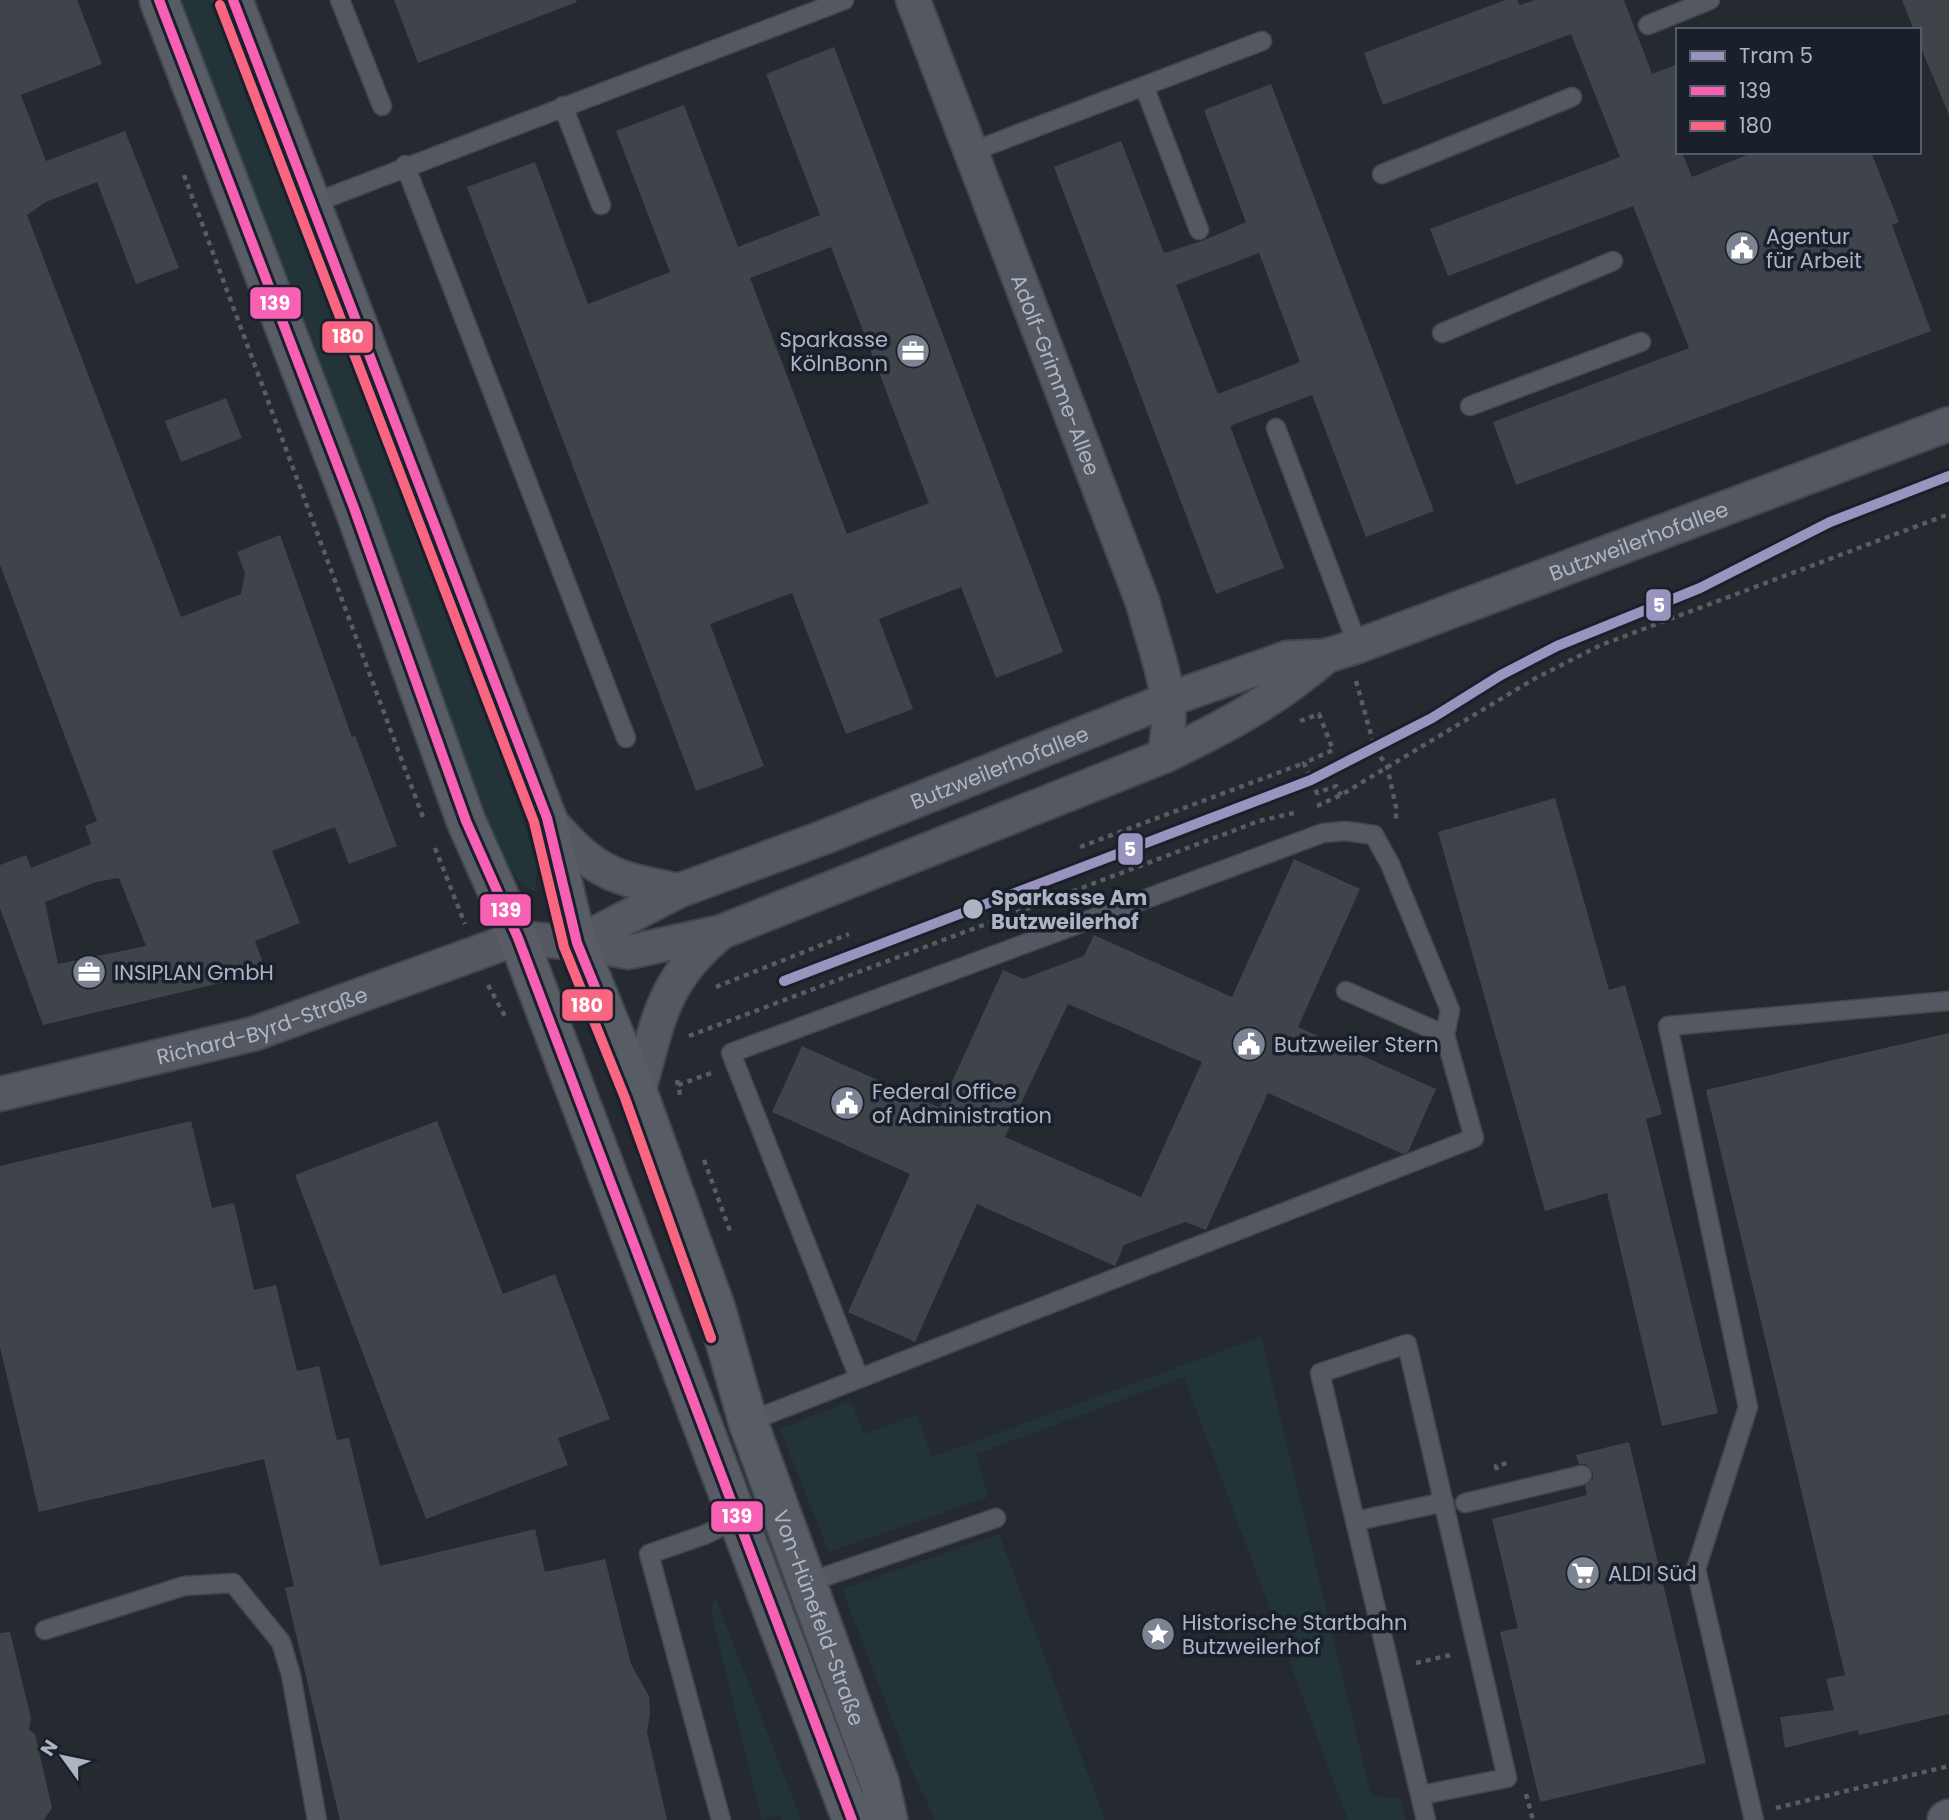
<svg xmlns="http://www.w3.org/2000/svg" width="1949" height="1820" font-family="Poppins,sans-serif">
<rect width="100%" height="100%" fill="#252a31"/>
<path fill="#223438" d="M174,0H212L521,812L537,868L535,891C516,890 492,836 485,819Z
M1261,1337L1371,1796L1401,1799L1406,1820H1348L1184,1377L976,1454L988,1497L829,1552L780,1429L851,1401L864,1434L917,1415L932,1457Z
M999,1534L1105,1820H935L912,1771L842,1589Z
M715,1596L801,1820H781L780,1815L762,1820L711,1612Z"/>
<path fill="#3f434a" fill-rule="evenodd" d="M0,0H77L102,64L21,95L46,161L125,131L179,268L136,284L97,182L46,202L27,215L181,617L241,594L245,573L237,552L280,535L352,737L355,736L397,846L349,864L335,827L272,851L300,923L255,941L265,968L233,980L43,1025L0,908V865L26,855L31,868L91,844L85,826L97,821L0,565ZM119,878L146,946L58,964L45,902L96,882Z
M394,0H576L577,2L418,63Z
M1505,0H1517L1520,5L1535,0H1624L1652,74L1678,64V152H1682L1692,177L1754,152H1871L1899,222L1892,225L1931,331L1516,485L1493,422L1689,348L1633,206L1448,276L1430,229L1620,157L1571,34L1383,105L1364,53Z
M1902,0H1949V115L1919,43V30H1914Z
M834,47L1063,652L996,678L961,587L879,619L913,709L846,734L792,593L710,624L764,766L696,791L467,187L535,162L588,304L670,272L616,131L684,105L738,247L820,215L766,74ZM831,247L929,503L847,534L750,278Z
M1271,84L1434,511L1366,537L1312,395L1230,426L1284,568L1216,594L1054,167L1121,141L1164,253L1202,241L1246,222L1204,110ZM1259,253L1300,362L1218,394L1176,285Z
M226,398L242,438L181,462L165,421Z
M1555,798L1609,990L1625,985L1662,1114L1646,1119L1718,1413L1662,1426L1607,1193L1545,1211L1438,832Z
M1294,859L1360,889L1298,1027L1436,1089L1408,1152L1403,1154L1268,1093L1206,1230L1185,1222L1124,1245L1115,1266L977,1204L915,1342L848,1312L910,1174L772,1112L802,1046L940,1108L1003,970L1023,979L1052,968L1084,956L1094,935L1232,997ZM1068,1004L1202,1062L1141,1197L1005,1137Z
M1949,1033V1714L1859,1735L1858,1730L1785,1748L1780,1717L1834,1710L1826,1679L1845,1675L1706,1090Z
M191,1121L212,1208L234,1203L254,1290L276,1285L297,1371L319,1366L337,1440L349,1438L380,1566L535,1529L545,1572L605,1559L631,1664L649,1696L650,1714L647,1732L667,1820H340L285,1588L294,1586L264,1459L39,1512L0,1347V1166Z
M437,1121L503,1294L555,1274L610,1419L558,1438L568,1465L426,1519L295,1175Z
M1629,1442L1706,1763L1540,1802L1500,1632L1518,1628L1492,1519L1587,1495L1585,1486L1593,1479V1472L1586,1464H1579L1576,1455Z
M10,1632L31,1718L29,1730L35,1734L52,1808L44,1820H0V1633Z"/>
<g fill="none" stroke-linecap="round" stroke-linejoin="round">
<g stroke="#42464c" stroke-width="21">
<path id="lane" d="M340,0L382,106
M1648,25L1710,0
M1144,86L1199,230
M563,106L601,205
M971,152L1262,41
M405,165L626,738
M1382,174L1572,97
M311,204L844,0
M1442,333L1613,261
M1470,406L1641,342
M1276,428L1358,646
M859,1378L731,1053L1323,833L1346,831L1374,835L1390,864L1450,1010L1445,1035
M748,1422L1474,1138L1445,1035L1346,991
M1465,1503L1582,1475
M1356,1521L1444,1502
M806,1583L996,1518
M45,1630L184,1586L233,1583L281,1642L291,1675L317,1820
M1422,1795L1507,1778L1407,1344L1320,1373L1426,1820
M721,1820L649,1554L704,1535L736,1520
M1754,1820L1696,1569L1748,1407L1668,1026L1949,1001"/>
</g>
<g stroke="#42464c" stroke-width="37">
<g id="street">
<path id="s1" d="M913,0L1143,603C1157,658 1178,698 1164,756"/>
<path d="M547,818C569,843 591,868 624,878C641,884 660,886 678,891"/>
<path id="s2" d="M577,943L678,891L822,838L1170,699L1287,658L1326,656L1358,646L1949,424"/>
<path d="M638,1093C658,1024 660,983 719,934"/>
<path id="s3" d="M0,1094L253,1034L518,938L577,943L629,952L721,932L1164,756C1223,728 1277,699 1326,656"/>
</g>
</g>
<g stroke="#42464c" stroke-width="42">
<g id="secondary">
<path d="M159,0L354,508L466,821L518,938L852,1820"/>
<path id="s4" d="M233,0L547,818L577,943L638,1093L716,1309L748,1422L880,1784L888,1820"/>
<path d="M1947,1820L1949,1819"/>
</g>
</g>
<path stroke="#585c63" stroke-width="4.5" stroke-dasharray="5 5" stroke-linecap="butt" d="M184,175L424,820
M1356,681L1375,749L1387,766L1396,807V822
M1300,721L1319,714L1333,750L1304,763L1317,793L1336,786L1341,795
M1317,806L1341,795L1534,679L1601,645L1949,514
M1080,847L1304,763
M435,848L465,924
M488,985L507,1020
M716,987L849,934
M689,1036L1259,821L1298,812
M677,1080L681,1099
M678,1085L714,1072
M704,1160L730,1231
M1497,1470L1496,1466L1511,1462
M1416,1663L1455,1654
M1526,1794L1533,1820
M1776,1808L1949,1766"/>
<use href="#lane" stroke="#545860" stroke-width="18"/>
<use href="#street" stroke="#545860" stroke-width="33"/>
<use href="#secondary" stroke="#585c65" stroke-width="38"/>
<g stroke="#19202c" stroke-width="16">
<path id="bus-1" d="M159,0L354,508L466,821L518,938L852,1820
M233,0L547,818L577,943L601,1002"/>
</g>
<g stroke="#19202c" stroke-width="16">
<path id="bus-2" d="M220,5L534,822L564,947L625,1098L711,1338"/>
</g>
<use href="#bus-1" stroke="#f860b3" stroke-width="10"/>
<use href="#bus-2" stroke="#fa6682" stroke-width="10"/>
<g stroke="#19202c" stroke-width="16">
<path id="tram-1" d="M784,981L1311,780L1432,718L1501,675L1557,646L1700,588L1830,522L1949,476"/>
</g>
<use href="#tram-1" stroke="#9994be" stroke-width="10"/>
</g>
<defs>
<g id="civic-disc" transform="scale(1.75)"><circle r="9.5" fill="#7d8491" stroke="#19202c"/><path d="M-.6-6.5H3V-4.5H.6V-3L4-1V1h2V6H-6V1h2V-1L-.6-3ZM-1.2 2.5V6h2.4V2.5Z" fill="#fff"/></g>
<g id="office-disc" transform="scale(1.75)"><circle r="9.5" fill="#7d8491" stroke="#19202c"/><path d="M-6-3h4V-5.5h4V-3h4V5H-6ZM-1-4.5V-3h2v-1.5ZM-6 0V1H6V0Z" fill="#fff"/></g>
<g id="supermarket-disc" transform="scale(1.75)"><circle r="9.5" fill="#7d8491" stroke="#19202c"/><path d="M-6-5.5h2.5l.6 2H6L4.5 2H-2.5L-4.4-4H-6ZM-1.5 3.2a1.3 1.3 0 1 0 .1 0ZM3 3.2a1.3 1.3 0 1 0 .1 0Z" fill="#fff"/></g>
<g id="sight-disc" transform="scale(1.75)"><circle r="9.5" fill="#7d8491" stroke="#19202c"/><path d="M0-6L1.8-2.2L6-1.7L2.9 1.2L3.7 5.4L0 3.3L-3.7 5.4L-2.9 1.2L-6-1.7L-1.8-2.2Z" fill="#fff"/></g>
</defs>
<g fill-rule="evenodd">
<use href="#civic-disc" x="1742" y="248"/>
<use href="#office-disc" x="913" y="351"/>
<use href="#office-disc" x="89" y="972"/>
<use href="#civic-disc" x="1249" y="1044"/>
<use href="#civic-disc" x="847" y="1103"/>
<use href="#supermarket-disc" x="1583" y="1573"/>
<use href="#sight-disc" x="1158" y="1634"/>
</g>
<circle fill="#adb5c4" stroke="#19202c" stroke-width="2.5" cx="973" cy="909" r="11"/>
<g text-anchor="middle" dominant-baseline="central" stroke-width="7" stroke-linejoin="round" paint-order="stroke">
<g font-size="21" fill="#adb5c4" stroke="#19202c" text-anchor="start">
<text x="1766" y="236">Agentur<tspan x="1766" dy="24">für Arbeit</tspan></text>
<text x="888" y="339" text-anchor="end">Sparkasse<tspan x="888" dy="24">KölnBonn</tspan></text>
<text x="114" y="972">INSIPLAN GmbH</text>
<text x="1274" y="1044">Butzweiler Stern</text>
<text x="872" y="1091">Federal Office<tspan x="872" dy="24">of Administration</tspan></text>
<text x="1608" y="1573">ALDI Süd</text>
<text x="1182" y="1622">Historische Startbahn<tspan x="1182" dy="24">Butzweilerhof</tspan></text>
</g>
<g font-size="21" fill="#adb5c4" stroke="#19202c">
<text stroke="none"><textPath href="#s1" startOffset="401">Adolf-Grimme-Allee</textPath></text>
<text stroke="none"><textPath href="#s2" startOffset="1138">Butzweilerhofallee</textPath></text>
<text stroke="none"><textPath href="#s2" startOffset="458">Butzweilerhofallee</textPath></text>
<text stroke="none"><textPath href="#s3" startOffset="271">Richard-Byrd-Straße</textPath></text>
<text stroke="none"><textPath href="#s4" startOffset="1722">Von-Hünefeld-Straße</textPath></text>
</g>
<g font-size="21" font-weight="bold" fill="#adb5c4" stroke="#19202c" text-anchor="start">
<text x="991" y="897">Sparkasse Am<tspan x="991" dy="24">Butzweilerhof</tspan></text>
</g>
</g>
<g stroke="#19202c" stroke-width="2.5">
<rect x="249" y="286" width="53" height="34" rx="7" fill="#f860b3"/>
<rect x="321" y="320" width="53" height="34" rx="7" fill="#fa6682"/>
<rect x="1645" y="588" width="27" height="34" rx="7" fill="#9994be"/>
<rect x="1117" y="832" width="27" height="34" rx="7" fill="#9994be"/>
<rect x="479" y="893" width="53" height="34" rx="7" fill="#f860b3"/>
<rect x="561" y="988" width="53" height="34" rx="7" fill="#fa6682"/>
<rect x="710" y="1500" width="54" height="33" rx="7" fill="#f860b3"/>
</g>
<g font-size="19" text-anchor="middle" font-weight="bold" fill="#fff">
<text x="275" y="310">139</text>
<text x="348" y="343">180</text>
<text x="1659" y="612">5</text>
<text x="1130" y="856">5</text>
<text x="506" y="917">139</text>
<text x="587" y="1012">180</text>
<text x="737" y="1523">139</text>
</g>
<rect x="1676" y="28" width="245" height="126" fill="#19202c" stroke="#545c69" stroke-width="2"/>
<rect x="1690" y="51" width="35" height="10" fill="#9994be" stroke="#545c69" stroke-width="2"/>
<text x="1739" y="63" font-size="21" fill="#adb5c4">Tram 5</text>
<rect x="1690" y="86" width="35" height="10" fill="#f860b3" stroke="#545c69" stroke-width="2"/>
<text x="1739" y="98" font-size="21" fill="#adb5c4">139</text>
<rect x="1690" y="121" width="35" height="10" fill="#fa6682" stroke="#545c69" stroke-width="2"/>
<text x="1739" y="133" font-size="21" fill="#adb5c4">180</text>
<g transform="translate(63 1757) rotate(303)" stroke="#19202c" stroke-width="5" paint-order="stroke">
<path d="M0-5L12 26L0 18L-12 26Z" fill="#adb5c4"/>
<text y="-10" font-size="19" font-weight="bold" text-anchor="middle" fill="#adb5c4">N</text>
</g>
</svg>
